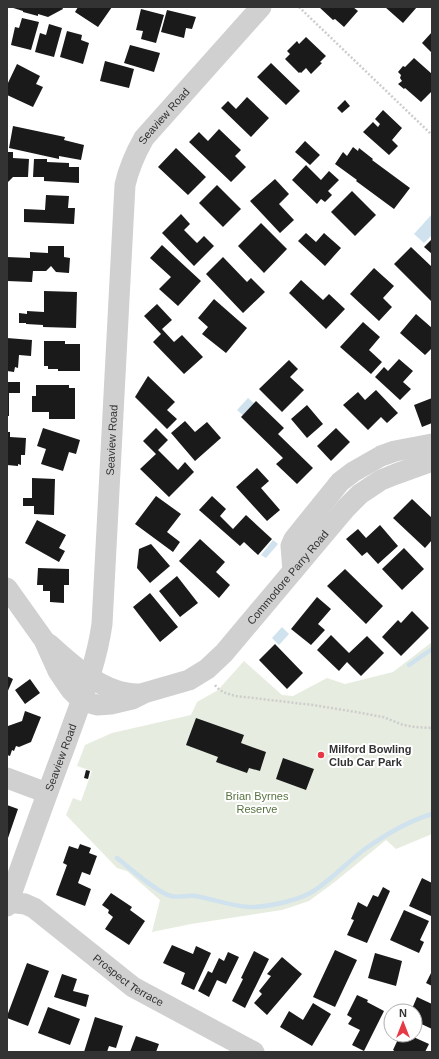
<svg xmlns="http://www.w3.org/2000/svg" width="439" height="1059" font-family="Helvetica,sans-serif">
<rect width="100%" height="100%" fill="#fff"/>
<path fill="#e6ecdf" d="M432,642V834L396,849L386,840L336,881L309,901L282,910L191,924L152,932L160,900L127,871L117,868L66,815L73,798L81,801L92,771L77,766L85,745L112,733L191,715L197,702L218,690L244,661L282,695L293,696L327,678L345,684L393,672Z"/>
<path fill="#cfe2ee" d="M432,214V235L424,243L414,234Z
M248,398L256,405L245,417L237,410Z
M273,540L278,544L266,558L261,555Z
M282,627L289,634L279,645L272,638Z"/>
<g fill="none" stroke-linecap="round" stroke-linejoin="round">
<path stroke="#cfe2ee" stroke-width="4.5" d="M409,665L432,649
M117,858C130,868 156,892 171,896C179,898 188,895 195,896C213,899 231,906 249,907C269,907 303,900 318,888C335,876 349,861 365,849C385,835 408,821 432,814"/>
</g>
<path fill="#1a1a1a" d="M10,7H62L63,9L48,17L38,14V16L23,12V11Z
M78,7H112L98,27L75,12Z
M319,7H353L358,11L344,27L335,19L333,20Z
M385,7H417L403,23Z
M141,9L164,15L156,43L141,39L143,31L136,30Z
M167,10L196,17L192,29L186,28L184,38L161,32Z
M22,18L39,22L31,50L11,45L15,27L19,28Z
M49,24L62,28L54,57L35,52L40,33L46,35Z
M67,31L82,35L81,40L89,43L83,64L60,57Z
M432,32V53L422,43Z
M306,37L326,56L320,62L322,63L311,74L306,68L301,73L300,72L299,73L285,59L290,54L287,51L297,41L299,44Z
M130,45L160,53L154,72L124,63Z
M414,58L432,74V91L421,102L405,88L404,89L398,84L402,81L400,78L401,75L398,72L403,66L405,67Z
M105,61L134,69L129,88L100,81Z
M271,63L300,91L286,105L257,77Z
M17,64L40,76L36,84L43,87L33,107L7,95V85Z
M247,97L269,118L251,137L221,108L228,101L236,109Z
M345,100L350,106L342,113L337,108Z
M383,110L402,128L392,140L398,146L389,155L363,132L373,122L378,127L380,124L375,119Z
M13,126L65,137L64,140L84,145L81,160L59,156V159L9,148Z
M219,129L241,150L235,156L246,167L231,182L189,142L199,132L208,141Z
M305,141L320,155L310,165L295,152Z
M353,147L358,151L359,148L373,159L372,160L410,188L394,209L356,181L357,180L335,164L343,152L347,156Z
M176,148L206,177L188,195L158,167Z
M7,152H13V158L29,159L28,177H13L7,183Z
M34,159H47V162L69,163V167H79V183L44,181V177H33Z
M306,165L321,180L329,171L339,180L328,191L332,195L325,202L321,199L317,204L292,180Z
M275,179L289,194L279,204L294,220L280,233L250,201Z
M217,185L241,209L223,227L199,203Z
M352,191L376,215L355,236L331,212Z
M46,195L69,196L68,208H75L74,224L24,222V209L45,210Z
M181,214L190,224L184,230L197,243L204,236L214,246L194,266L162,233Z
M261,223L287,249L264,273L238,246Z
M306,233L316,242L324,233L341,248L325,266L298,241Z
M432,239V254L424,247Z
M162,245L201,281L178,306L159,289L171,277L150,258Z
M48,246H64V257L70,258L69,273L56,272L51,266L46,271H33L32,282L7,281V257L30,258V252L48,253Z
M411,247L432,267V302L394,264Z
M223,257L247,282L251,278L265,292L243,313L206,274Z
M374,268L394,286L383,298L392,307L379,321L350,294Z
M301,280L323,300L329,294L345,309L326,329L289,293Z
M44,291L77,292L76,328L43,327V325L26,324V323H19V313L27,314V311L44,312Z
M214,299L247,328L226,353L202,334L208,327L198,318Z
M157,304L172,320L162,329L174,342L182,335L203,357L184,374L153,342L161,334L144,316Z
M416,314L432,328V348L425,355L400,333Z
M363,322L380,337L369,350L382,362L371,374L340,347Z
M7,338L32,340L31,356L19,355L18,368L15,367L14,372L7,371Z
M44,341H65V344H80V371H58V369H48V366H44Z
M399,359L413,371L403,382L411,389L400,400L375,377L384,367L388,371Z
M289,360L298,369L290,377L304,390L282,412L259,389Z
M148,376L175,402L167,410L177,419L167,429L135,397Z
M7,382H20V393H9V416H7Z
M36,385H69V388H75V419H49V412H32V396H36Z
M376,390L398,413L387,423L381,417L368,430L343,405L358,392L365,400Z
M432,398V423L422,427L414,405Z
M256,401L284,428L278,434L313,468L297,484L276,464L283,458L241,417Z
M307,405L323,424L307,438L291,419Z
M185,421L195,432L207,422L221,438L195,461L171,433Z
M43,428L80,440L76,454L69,452L63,471L41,464L46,449L37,446Z
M156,428L168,440L158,450L178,470L185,462L194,472L169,497L140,469L156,454L143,441Z
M336,428L350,442L331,461L317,446Z
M7,432H10V437L26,438L25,455H21V465L18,464V466L7,465Z
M257,468L269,481L261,488L280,510L267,521L236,487Z
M32,478L55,479L54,515L34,514V506H23V498H32Z
M156,496L181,514L167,532L180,542L173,552L135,524Z
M212,496L226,509L220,516L233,529L246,515L272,539L258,555L244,542L240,546L199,510Z
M412,499L432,518V540L425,548L393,518Z
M37,520L66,535L59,548L65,551L59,562L25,543Z
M380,525L398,546L378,564L367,552L362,556L346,539L358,529L366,538Z
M200,539L225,562L216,572L230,585L219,598L179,561Z
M151,544L170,566L150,583L137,568L139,549Z
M404,548L424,569L402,590L382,569Z
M38,568L69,569V585H64V603L50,602V591H43V585H37Z
M345,569L383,606L366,624L327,586Z
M177,576L198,603L180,617L159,591Z
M150,593L178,627L160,642L133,607Z
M317,597L331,609L318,624L325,630L311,645L291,629Z
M412,611L429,628L401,656L382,637L398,620L401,623Z
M331,635L349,653L367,636L384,653L361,676L347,662L339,671L317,650Z
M275,644L303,673L287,689L259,660Z
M7,676L13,679L7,693Z
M30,679L40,693L25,704L15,690Z
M25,711L41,717L31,742L19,747L16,746L14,751L12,750L10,756L7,755V730L8,726L22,721Z
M196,718L244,735L241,743L266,752L260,771L249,768L247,773L216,762L218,757L186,745Z
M283,758L314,769L306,790L276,779Z
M86,770L90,771L88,779L84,778Z
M7,805L18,809L8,838H7Z
M80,844L91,848L89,853L97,856L90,875L82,872L78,883L91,889L85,906L56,895L67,865L63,863L69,846L78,849Z
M422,878L432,883V914L431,916L409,906Z
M383,887L390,891L367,943L347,935L354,920L351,919L358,902L367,907L373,895L378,897Z
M111,893L132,907L130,910L145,921L129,945L105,929L113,917L108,913L109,910L102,905Z
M404,910L429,921L420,940L424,942L419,953L390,940Z
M172,945L193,954L196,946L211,953L194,990L181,984L185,973L163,963Z
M335,950L357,960L335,1007L313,997Z
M254,951L269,959L245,1008L232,1001L243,979L241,978Z
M228,952L239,957L226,984L217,980L209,997L198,991L208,971L212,973L219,958L224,961Z
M375,953L402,961L396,986L368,978Z
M282,957L302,974L267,1015L254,1003L262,994L259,991L271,976L267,974Z
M27,963L49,971L28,1026L7,1018V1016Z
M432,971V986L426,983Z
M62,974L77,979L73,991L89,995L86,1007L54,997Z
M357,995L368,1000L367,1002L384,1011L364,1051L352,1045L360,1030L348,1024L352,1018L347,1015Z
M417,997L432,1004V1029L415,1021V1011H411Z
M313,1003L331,1014L312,1046L280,1027L289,1011L303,1020Z
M48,1007L80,1019L70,1045L38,1033Z
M95,1017L123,1026L116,1048L109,1046L107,1052H84Z
M400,1035H409L429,1044L425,1052H396L393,1050Z
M136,1036L159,1044L156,1052H130Z"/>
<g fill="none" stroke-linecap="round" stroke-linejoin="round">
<path stroke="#cdcdcd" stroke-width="2.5" stroke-dasharray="2 2" stroke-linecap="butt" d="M299,7L432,135
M215,685C220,692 228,694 236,696L313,705L356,712L383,717L403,725L415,727L432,728"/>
<g stroke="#d0d0d0" stroke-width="21">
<path d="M293,571L291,546L294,539L340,482L353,472L381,456L395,451L432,444"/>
<path id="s1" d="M7,588L44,640L58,671L64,680L71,690L81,700L90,703L97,705L111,704L132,699L144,693L189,680L207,669L224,653L319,540L346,508L360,494L381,480L396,474L432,461"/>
<path d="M49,644C73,666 104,694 138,694"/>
<path d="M7,778L47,793"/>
<path id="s2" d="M7,902L25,904L34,908L133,987L254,1052"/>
<path id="s3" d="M7,906C26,852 45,799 65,746C79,706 96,667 102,624L125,185C129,167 135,154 144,138L261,7"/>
</g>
</g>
<circle fill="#e63946" stroke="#fff" stroke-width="1.5" cx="321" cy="755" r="4"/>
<g text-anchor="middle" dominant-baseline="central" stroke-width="4" stroke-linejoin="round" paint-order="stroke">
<g font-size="11" fill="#333" stroke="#fff">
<text stroke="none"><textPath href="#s3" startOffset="818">Seaview Road</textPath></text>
<text stroke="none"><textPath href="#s3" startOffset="482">Seaview Road</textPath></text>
<text stroke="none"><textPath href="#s1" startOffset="391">Commodore Parry Road</textPath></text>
<text stroke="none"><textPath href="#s3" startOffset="158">Seaview Road</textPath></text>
<text stroke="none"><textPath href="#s2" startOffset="147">Prospect Terrace</textPath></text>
</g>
<g font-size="11" font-weight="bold" fill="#333" stroke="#fff" text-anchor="start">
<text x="329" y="749">Milford Bowling<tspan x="329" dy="13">Club Car Park</tspan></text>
</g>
<g font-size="11" fill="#56703f" stroke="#fff">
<text x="257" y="796">Brian Byrnes<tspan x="257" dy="13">Reserve</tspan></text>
</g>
</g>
<rect width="439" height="1059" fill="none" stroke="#333333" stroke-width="16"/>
<g transform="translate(403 1023)"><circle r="19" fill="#ffffff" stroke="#adadad"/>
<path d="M0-3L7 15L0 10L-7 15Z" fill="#e63946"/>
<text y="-6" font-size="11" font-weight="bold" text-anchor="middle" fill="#333333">N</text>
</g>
</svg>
